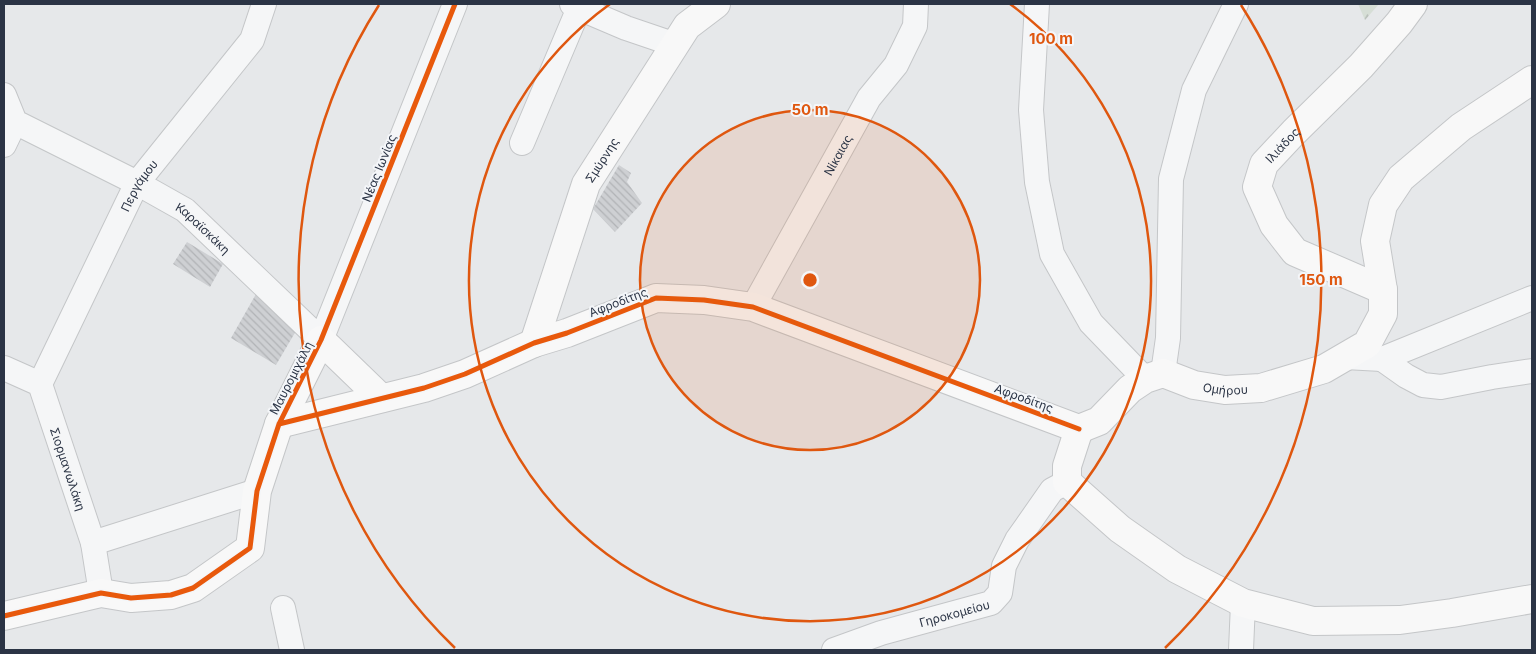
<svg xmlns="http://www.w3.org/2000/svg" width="1536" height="654" font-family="Inter,sans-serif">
<defs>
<pattern id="forest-firs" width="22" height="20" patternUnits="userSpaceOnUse" patternTransform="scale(1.25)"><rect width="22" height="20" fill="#d6ded6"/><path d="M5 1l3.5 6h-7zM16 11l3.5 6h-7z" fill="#b8bfb9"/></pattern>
<pattern id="building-back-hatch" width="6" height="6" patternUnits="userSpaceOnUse" patternTransform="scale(1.25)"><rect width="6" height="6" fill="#ced0d3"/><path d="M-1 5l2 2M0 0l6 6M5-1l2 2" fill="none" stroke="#b1b3b6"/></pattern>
</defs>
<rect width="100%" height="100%" fill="#e6e8ea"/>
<path fill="url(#forest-firs)" d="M1358,4H1379L1365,20Z"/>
<path fill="url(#building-back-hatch)" d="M619,165L631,173L627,182L642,203L615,232L593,209Z
M187,242L223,264L210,287L173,264Z
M256,294L296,331L276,365L231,338Z"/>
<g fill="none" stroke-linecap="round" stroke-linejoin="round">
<g stroke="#c4c6c8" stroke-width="26">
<g id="street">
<path d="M572,4L579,8L626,28L676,45"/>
<path d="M1037,4L1031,110L1037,182L1052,254L1091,323L1145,379"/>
<path id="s1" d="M4,95L15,122L137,183L185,210L321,340L455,4"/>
<path d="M522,143L579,8"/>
<path d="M4,145L15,122"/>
<path id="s2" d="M753,307L869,98L896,65L915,26L916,4"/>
<path d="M1345,357L1382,359L1532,298"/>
<path d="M1382,359L1406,376L1423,385L1441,387L1492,377L1532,371"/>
<path id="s3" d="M4,368L40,384L93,543L101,593"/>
<path d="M1163,373L1168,338L1171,179L1194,90L1236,4"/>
<path id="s4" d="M40,384L137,183L252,40L264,4"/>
<path d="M93,543L257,491"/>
<path d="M283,608L292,650"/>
<path id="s5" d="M834,650L881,633L991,603L1000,593L1004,566L1017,540L1052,490L1067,482"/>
<path d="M1241,650L1243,603"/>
</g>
</g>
<g stroke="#c4c6c8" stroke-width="30">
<g id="secondary">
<path id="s6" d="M1383,290L1295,252L1274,225L1257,187L1264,164L1294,132L1361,66L1399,23L1413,4"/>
<path id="s7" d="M534,343L586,184L687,26L716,4"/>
<path d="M279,424L424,388L465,374L534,343L567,333L656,298L704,300L753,307L1079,429"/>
<path id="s8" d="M1079,429L1099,421L1130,389L1145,379L1163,373L1194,385L1225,390L1261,388L1324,369L1367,344L1383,314V290L1375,241L1383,205L1401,178L1461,127L1532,80"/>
<path d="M1079,429L1067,466V482L1120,529L1177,569L1243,603L1313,621L1400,620L1452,613L1532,599"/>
<path d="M4,616L101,593L131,598L171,595L193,588L250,548L257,491L279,424L321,340L381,398"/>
</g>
</g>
<use href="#street" stroke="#f5f6f7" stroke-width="24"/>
<use href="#secondary" stroke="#f8f8f8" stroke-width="28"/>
<g stroke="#f4f6f9" stroke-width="8">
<path id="cycleway" d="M279,424L424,388L465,374L534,343L567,333L656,298L704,300L753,307L1079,429
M4,616L101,593L131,598L171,595L193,588L250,548L257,491L279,424L321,340L455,4"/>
</g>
<use href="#cycleway" stroke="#e8590c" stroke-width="5"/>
</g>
<circle cx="810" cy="280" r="170" fill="#df570f" fill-opacity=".12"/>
<g fill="none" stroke="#df570f" stroke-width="2.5">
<circle cx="810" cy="280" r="170"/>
<path d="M1010 4A341 341 0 1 1 610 4"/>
<path d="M455 648A511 511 0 0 1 379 5M1241 5A511 511 0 0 1 1165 648"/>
</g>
<g text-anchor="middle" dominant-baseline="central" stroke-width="4" stroke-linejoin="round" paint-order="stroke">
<g font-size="12" fill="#2b3445" stroke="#f4f6f9">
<text stroke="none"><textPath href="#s6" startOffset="222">Ιλιάδος</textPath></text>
<text stroke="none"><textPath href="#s2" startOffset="174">Νίκαιας</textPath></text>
<text stroke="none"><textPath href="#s7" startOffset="196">Σμύρνης</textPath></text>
<text transform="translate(379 168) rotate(-68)">Νέας Ιωνίας</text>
<text stroke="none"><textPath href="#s4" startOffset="222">Περγάμου</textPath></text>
<text stroke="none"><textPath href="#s1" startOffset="246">Καραϊσκάκη</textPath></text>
<text transform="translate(618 302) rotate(-21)">Αφροδίτης</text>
<text transform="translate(291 378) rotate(-63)">Μαυρομιχάλη</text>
<text stroke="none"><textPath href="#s8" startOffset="168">Ομήρου</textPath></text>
<text transform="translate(1024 398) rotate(20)">Αφροδίτης</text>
<text stroke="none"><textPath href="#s3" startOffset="129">Σιορμανωλάκη</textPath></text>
<text stroke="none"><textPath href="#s5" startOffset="126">Γηροκομείου</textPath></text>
</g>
</g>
<circle cx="810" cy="280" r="8" fill="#df570f" stroke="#f4f6f9" stroke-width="2.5"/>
<g font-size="15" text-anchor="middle" font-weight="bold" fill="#df570f" stroke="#f4f6f9" stroke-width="4" stroke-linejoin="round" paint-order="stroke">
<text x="1051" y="44">100 m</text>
<text x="810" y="115">50 m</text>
<text x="1321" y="285">150 m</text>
</g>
<rect width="1536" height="654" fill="none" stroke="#2b3445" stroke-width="10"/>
</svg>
